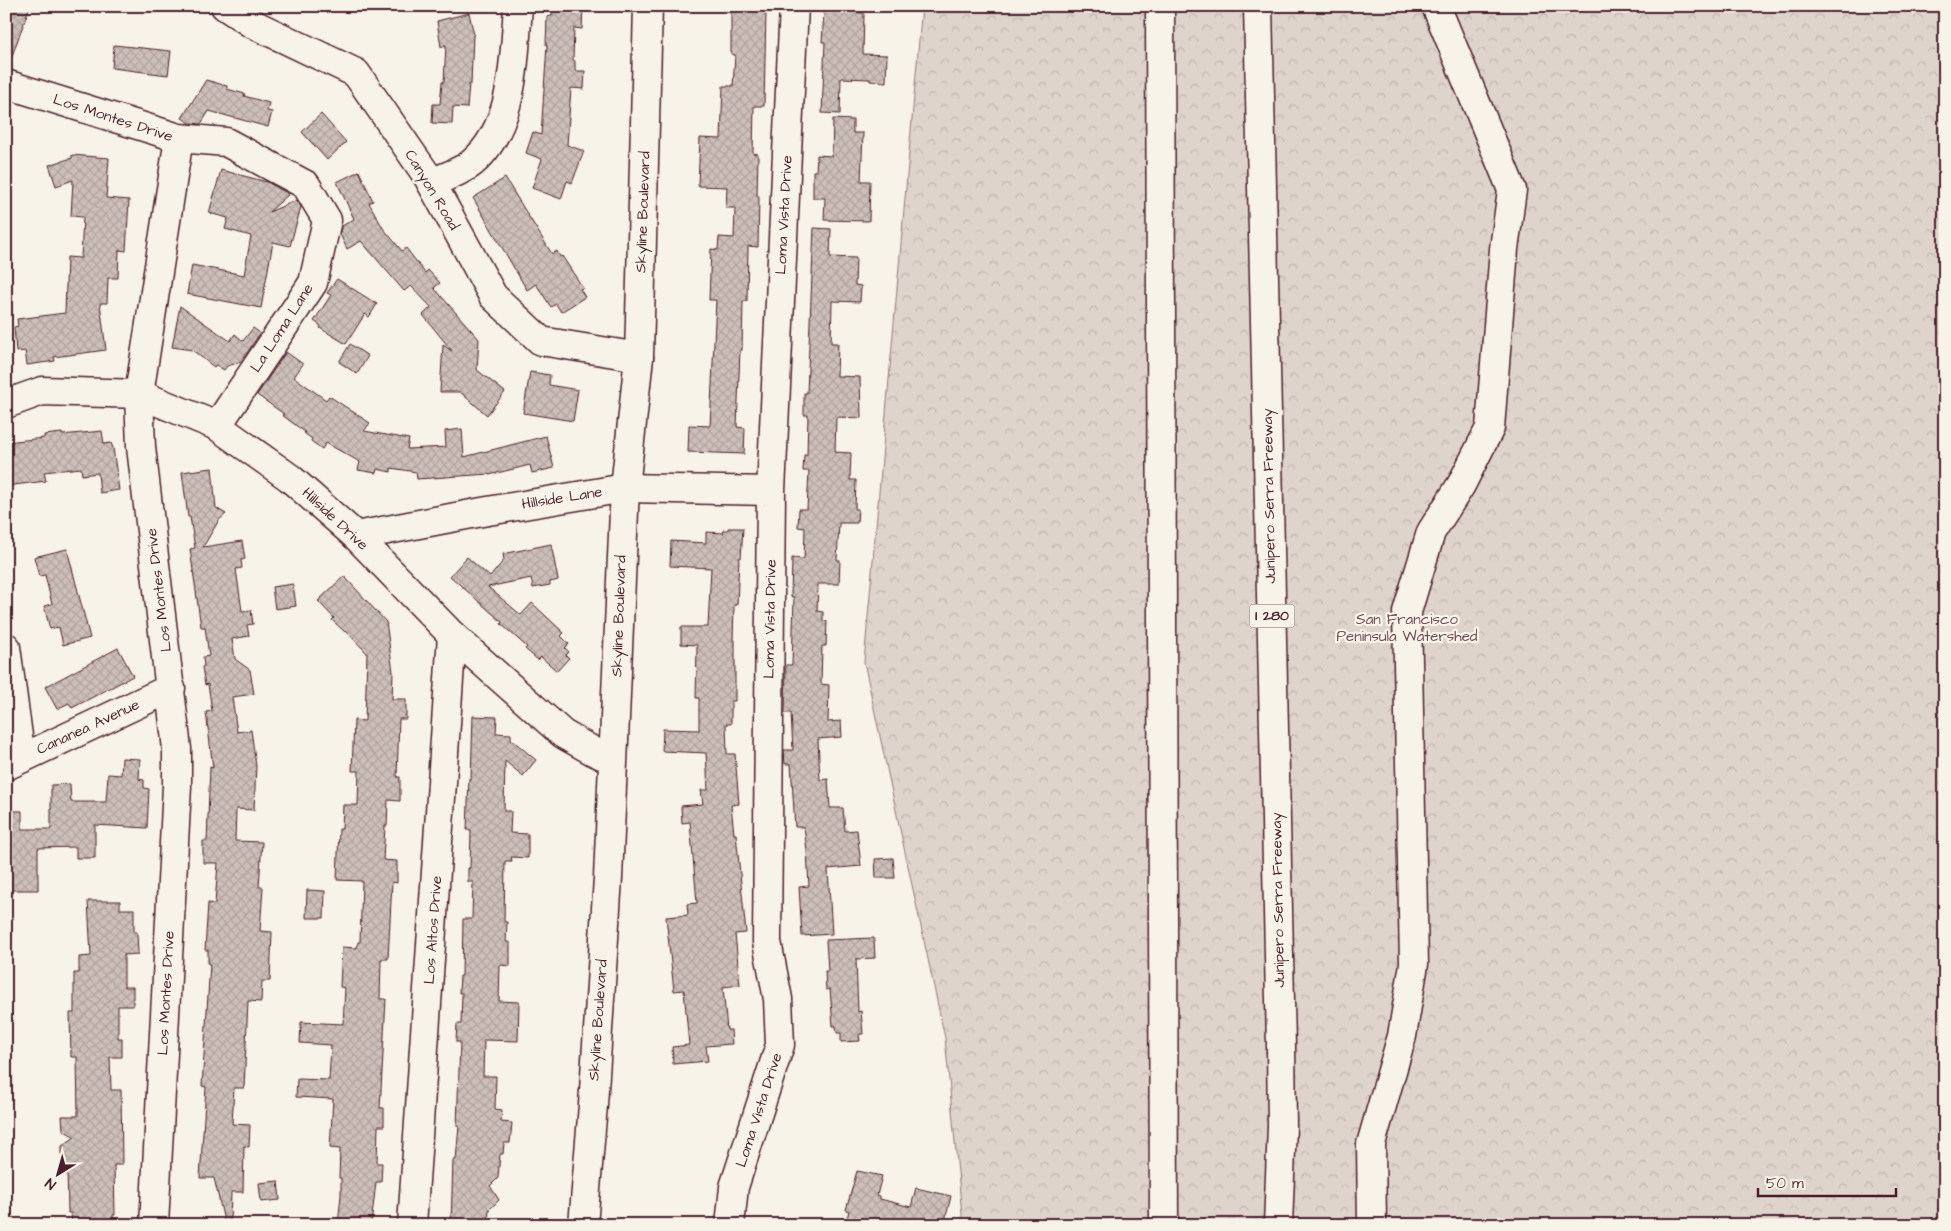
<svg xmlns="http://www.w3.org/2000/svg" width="1951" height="1231" font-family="'Architects Daughter',sans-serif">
<defs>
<pattern id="forest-crowns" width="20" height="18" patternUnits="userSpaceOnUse" patternTransform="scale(1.25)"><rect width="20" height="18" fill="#ded4cc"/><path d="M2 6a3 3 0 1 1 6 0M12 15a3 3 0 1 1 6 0" fill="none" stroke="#c0b6af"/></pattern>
<pattern id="building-cross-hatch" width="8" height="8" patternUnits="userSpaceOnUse" patternTransform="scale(1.25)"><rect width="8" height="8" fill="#ccbfb9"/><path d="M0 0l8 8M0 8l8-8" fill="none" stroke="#b1a49f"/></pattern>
</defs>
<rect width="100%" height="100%" fill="#f7f3e8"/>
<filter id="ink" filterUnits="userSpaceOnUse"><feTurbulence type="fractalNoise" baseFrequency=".02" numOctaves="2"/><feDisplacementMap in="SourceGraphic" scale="10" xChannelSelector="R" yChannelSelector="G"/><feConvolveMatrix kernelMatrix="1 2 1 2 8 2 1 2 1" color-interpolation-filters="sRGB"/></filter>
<g filter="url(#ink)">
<path fill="url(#forest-crowns)" stroke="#947a7c" d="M922,6H1945V1225H963L945,1038L864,662Z"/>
<path fill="url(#building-cross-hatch)" stroke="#4a1f2b" d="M9,6H30L8,67H6V13Z
M553,6H583L582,29L574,28L573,60L575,61V71H585L584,89L571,88L567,145L584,151L572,183L567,181L561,199L532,188L542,159L526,153L533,132L541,135L547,45H546L547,17L552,16Z
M731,6H763V11H766L764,106H754L753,153L758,154L757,196H759L758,247L748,246L747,301H743L742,350H740L737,427L745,428L744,454L688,452L689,425L710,426L716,300H709L711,249L718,250L719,237L734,238L735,208H726L727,187L698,186L700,138L721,139L723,86H733L735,55L731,54Z
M824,11L864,13L863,54L887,55L886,82L870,81V79L841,78L840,114L822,113L825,42H822Z
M469,13L474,35H473L471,84H469L467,108L453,107L452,124L432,123L433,104H440L442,82H444L446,45L441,47L437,21Z
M114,45L171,51L168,75L112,68Z
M206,80L227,86V89L245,94L244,96L269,103L267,111L272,112L268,127L209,111L201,124L190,123L182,118Z
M321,114L346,142L327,160L302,132Z
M833,119L853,120V133H863L861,181H870L869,221L824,220L825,198H813V171H816L817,155L832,156Z
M72,155L109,158L106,198L129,200L126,251L119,250L118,278H108L107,303H100L106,350L54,357L55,361L27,365L25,351L16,352L14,327L18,326L17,319L65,313L67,257L81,258L83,217L71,216L73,180L56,186L49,165L72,158Z
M221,170L267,182L289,194L269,212L297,200L301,207L290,246L273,242L261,308L187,294L192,265L244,275L251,236L225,229L228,218L209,213Z
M359,171L373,201L369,203L383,228L402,251L406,248L425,273L428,270L440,283L434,288L479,339L477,370L505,392L487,415L460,392H440L443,345L452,351L423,315L431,307L411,286L404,291L361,241L347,249L340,234L342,226L354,219L337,182Z
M505,178L552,254L557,251L560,257L562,256L583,288L580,289L585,297L561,312L556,304L551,307L536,284L527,290L473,198Z
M814,228L831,229L830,257L856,258L855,285L861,286L860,302L832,301L831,343H838L837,376L860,377L861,418L836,417L835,452L851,453L850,480H856L855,509H858L857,523H839L837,560H840L839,584H818L817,611L823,612V621H827L826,646H822L821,684L829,685L828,722L841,721L842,737L818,739L820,780L828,779L830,808H843L845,831L857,830L861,866L828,869L832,934L802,936L799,887L809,886L807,851L804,827H795L791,764H785L784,750H793L791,713H785L786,665H792L794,597H791L792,558L804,559L805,528L798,527L799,509H807L809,471H803L804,455H807L808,415H804V393H807Z
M337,279L377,304L369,317L365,314L346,344L320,328L321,326L314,321L331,295L327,293Z
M180,306L230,341L235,334L243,341L253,328L260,333L241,362L227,366L224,370L216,365L214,367L192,350L172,347Z
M350,344L368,356L357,374L339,362Z
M286,352L303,364L294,377L326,400L329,396L370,423L364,431L409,439L407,449L446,447L445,431L462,429L464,457L546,436L554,468L532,473L530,465L489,475V474L417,479L416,472L391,468V472L377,469L376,473L358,470L360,462L326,443L322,449L311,441L312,439L304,433L305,432L282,415L284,414L257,395Z
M530,372L550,375L549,385L578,390L573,421L523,413Z
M102,431L104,444L111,443L113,448L119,490L100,493L98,473L82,475L81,468L44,472L46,481L6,486V442L44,438V435L62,433V435Z
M212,468L216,508L226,514L219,520L203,547L242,541L245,559L241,560L242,568L236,569L242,611L251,610L253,624L247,625L249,636L232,639L235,659L250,670L254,694L232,697L237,732L251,730L256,766L254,810L236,809L235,841L262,842L259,887H263L260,931L272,932L270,981H262L261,1002L248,1001L244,1088H234L232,1124L250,1125L249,1147L244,1146L243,1192H231L230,1225H225L214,1178H200L206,1087L202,1086L210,964H208V950H205L208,903L215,904L218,863H203V841H207L210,767L213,768L206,712L212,711L208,684L205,685L202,667L204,666L203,657L209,656L205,627H201L190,549L195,548L190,517H188L182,472Z
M728,528H743L741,558H739L737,605H734L733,641L735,640V701H731V724H726L727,754H735L739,804L731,805L734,834H736L746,933L735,934L740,985L723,987L727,1030H731L732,1044L706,1046L708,1061L673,1064L672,1047L689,1045L684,990L674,991L666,917L688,915L687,904L697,903L690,822L682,823L681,806L703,804L701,790H708L706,753L662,751L663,729L699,730V698H696L697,645L681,644V627H708L711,568L670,566L671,541L706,543V532L724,533L723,530H728Z
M551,544L558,580L550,582V585L533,588L531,578L488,587L521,615L532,603L564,633L561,636L569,644L565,648L569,652L566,655L569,658L557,671L541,657L538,660L525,649L527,647L501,624L502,622L450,576L467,557L490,577L504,560L503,554Z
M67,549L90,638L63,645L59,627L50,629L44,606L52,604L45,575L39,576L34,557Z
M344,576L386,622L393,672L392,699H406V719H399L397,777H400V801L388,800L387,826H385L383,860L397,861V883L392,882L388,959H381L380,999H386L380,1108H384V1126H378L377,1163H382L381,1182H376L371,1225H338L341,1195V1178H339L340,1149L330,1148L333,1099L296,1097L297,1079L329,1080L331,1045L300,1043L301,1022L343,1024L345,988L340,987L342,947L357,948L358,942H360L362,881L337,880L339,829H342L343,805H358L359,771H352L354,720L365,721L367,653L346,631L345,632L332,620L334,618L318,601Z
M293,584L296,606L275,609L272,587Z
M118,648L133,676L72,708L69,703L57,709L45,687Z
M473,716L497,717L496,733L511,734V739L536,760L523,776L505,761L504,811H511L510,833L528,834V858L511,857L512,861H505L504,922H507L506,942H510V966L500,965L499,1001L519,1002L518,1041L484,1040L483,1076H496L495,1109L502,1110L501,1122L512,1123L510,1143H504L503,1154H500L498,1178L490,1186L499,1200L489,1210L488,1225H451L453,1160H456L459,1126H457L460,1042H456L457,1024H461L462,993H459L460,976H462L463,919H472L473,882H468V868H470L471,830H467L469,778L471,779Z
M122,758L140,759L139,779L144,780V788L149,789L147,828L95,825V858H76V847L38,848V890H6V811H22V829H51V785L70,784L71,802H106L108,774L121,775Z
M893,858L895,878H876L875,859Z
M307,890L325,891L324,918H306Z
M88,901H120V909H134V932H137L138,954L124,955V987H133V1006H118V1038H122V1057H110L111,1090H121L122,1165H114L115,1215H113V1225H72L71,1213H68L67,1165H62V1146L75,1137L63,1130L62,1116H78L77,1057H71L70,1013H74V973H79V957L91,956Z
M874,938L875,958L856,959L858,1012L861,1011L863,1034H859L860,1041L841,1042V1033H837L836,1026H833L830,989L826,990L825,971H828L826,940Z
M857,1171L882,1176L877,1195L880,1196V1199L911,1207L916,1188L951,1196L944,1225H845L849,1211L846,1210Z
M278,1181L280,1200L261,1202L259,1183Z"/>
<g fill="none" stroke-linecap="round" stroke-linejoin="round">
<g stroke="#4a1f2b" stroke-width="31">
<path id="minor" d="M225,6L251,23L356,73L428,177L493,296L541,341L639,357
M6,84L179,138L226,142L306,185L327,220L313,283L217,426
M431,183C444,177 461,172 472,163C515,127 514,58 518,6
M356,536L482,512L625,488L771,491
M6,647L21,758
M6,766L171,688
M154,1225L177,786V749L141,447L139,394L179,138
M412,1225L452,635
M730,1225L734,1187L780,1045L778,999L767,942L771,491L794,6
M1372,1225L1371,1144L1402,1036L1414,964L1407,612L1431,532L1461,485L1490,428L1504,249L1512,190L1436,6"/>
</g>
<g stroke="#4a1f2b" stroke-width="31">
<path id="major" d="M6,404L42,391L139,394L217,426L290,478L356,536L452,635L563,734L593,751L613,760
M583,1225L593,1105L608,878L625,488L639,357L648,6"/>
</g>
<g stroke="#4a1f2b" stroke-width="31">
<path id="highway" d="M1160,6L1164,1225
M1258,6L1281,1046L1282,1126L1278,1225"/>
</g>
<use href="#minor" stroke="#f7f3e8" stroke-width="28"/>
<use href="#major" stroke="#f7f3e8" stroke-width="28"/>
<use href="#highway" stroke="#f7f3e8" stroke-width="28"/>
</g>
</g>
<g text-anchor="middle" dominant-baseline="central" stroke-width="4.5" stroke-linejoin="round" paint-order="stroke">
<rect fill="#f7f3e8" stroke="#7e5f64" stroke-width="1" x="1249.5" y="604.5" width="45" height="23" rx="4"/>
<g font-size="14" font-weight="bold" fill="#4a1f2b">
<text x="1272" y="616">I 280</text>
</g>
<g font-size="15" fill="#4a1f2b" stroke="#f7f3e8">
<text transform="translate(113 118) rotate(18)">Los Montes Drive</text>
<text transform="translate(432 190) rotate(59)">Canyon Road</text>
<text transform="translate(643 212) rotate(-88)">Skyline Boulevard</text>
<text transform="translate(784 215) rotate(-87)">Loma Vista Drive</text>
<text transform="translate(282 328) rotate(-57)">La Loma Lane</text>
<text transform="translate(1269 496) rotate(-91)">Junipero Serra Freeway</text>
<text transform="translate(562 498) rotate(-9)">Hillside Lane</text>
<text transform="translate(335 519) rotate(43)">Hillside Drive</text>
<text transform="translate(159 590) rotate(-97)">Los Montes Drive</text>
<text transform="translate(619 616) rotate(-88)">Skyline Boulevard</text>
<text transform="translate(770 619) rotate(-89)">Loma Vista Drive</text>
<text transform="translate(88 727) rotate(-25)">Cananea Avenue</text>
<text transform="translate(1278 900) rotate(-91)">Junipero Serra Freeway</text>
<text transform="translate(433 930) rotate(-86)">Los Altos Drive</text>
<text transform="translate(166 993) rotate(-87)">Los Montes Drive</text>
<text transform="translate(598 1020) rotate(-86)">Skyline Boulevard</text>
<text transform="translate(759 1110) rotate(-72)">Loma Vista Drive</text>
</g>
<g font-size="15" fill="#6f4c53" stroke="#f7f3e8">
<text x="1407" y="619">San Francisco<tspan x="1407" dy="17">Peninsula Watershed</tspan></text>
</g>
</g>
<rect width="1951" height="1231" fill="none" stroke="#f7f3e8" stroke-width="25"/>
<rect x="12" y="12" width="1926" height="1206" fill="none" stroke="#4a1f2b" stroke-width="2" filter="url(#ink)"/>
<g transform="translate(58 1174) rotate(217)" stroke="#f7f3e8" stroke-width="4" paint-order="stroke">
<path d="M0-4L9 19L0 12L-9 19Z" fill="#4a1f2b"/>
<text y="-8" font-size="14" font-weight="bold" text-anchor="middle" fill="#4a1f2b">N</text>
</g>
<path d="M1758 1188v8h138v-8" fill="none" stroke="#4a1f2b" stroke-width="2.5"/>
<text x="1766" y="1188" font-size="15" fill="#4a1f2b" stroke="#f7f3e8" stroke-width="4" paint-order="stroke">50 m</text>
</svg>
